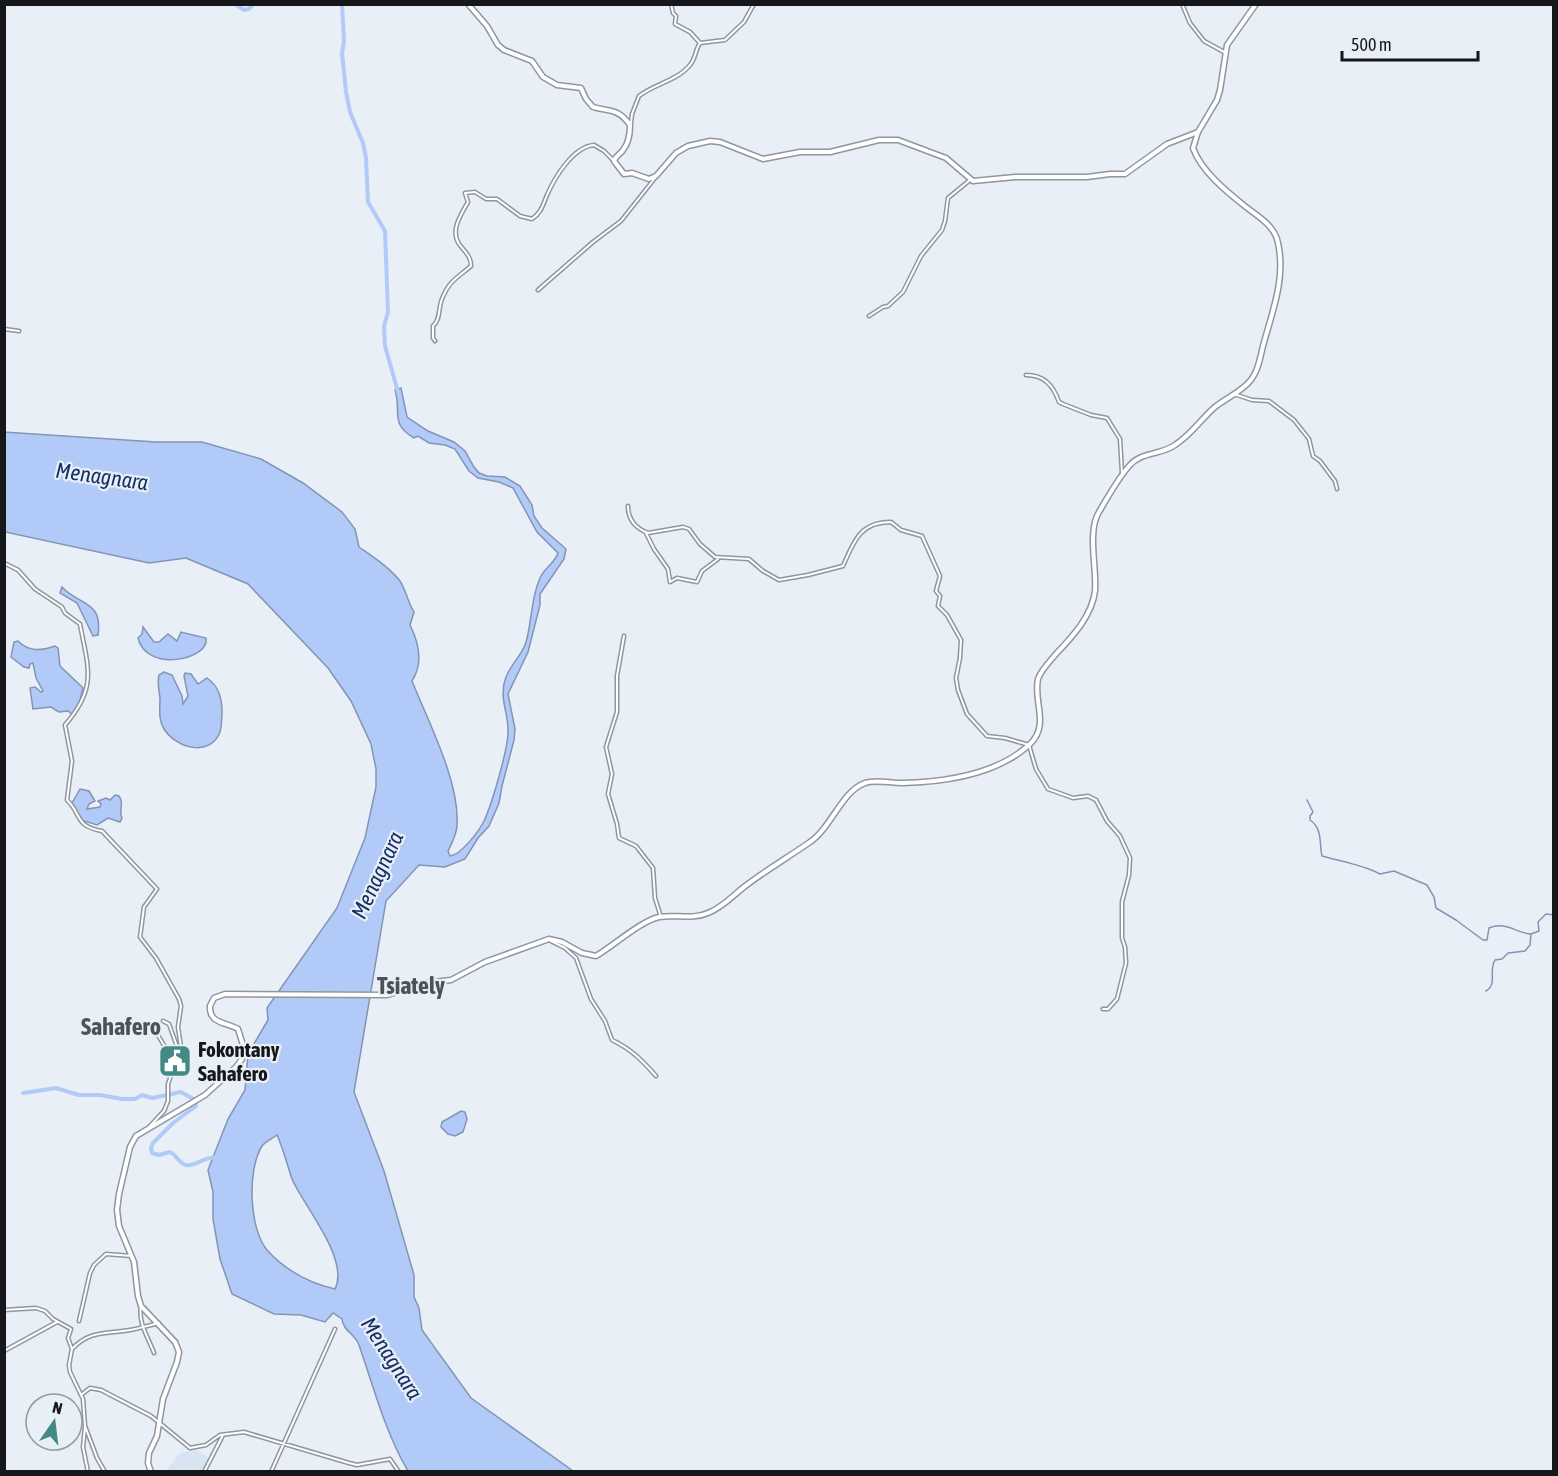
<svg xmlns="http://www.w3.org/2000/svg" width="1558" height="1476" font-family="'Asap Condensed',sans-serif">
<rect width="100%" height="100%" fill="#e9eff7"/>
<path fill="#d9e4f3" d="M195,1449L209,1458L201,1471H166L180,1453Z"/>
<path fill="#b2caf8" stroke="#8394b5" stroke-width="1.5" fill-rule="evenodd" d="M401,388L407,417L428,431L454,442L465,451L474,467L479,473L487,476L505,477L520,486L532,505L534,516L542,528L566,549L564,559L540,594V605L528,652L508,694L515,729L514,740L502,786L499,803L489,826L478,838L465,859L445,867L419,865L386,901L354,1092L384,1171L414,1275V1297L419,1308L422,1330L471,1398L573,1471H408C385,1432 374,1388 359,1345C355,1334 343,1331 342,1319L333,1313L325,1322L301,1315L274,1314L232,1294L220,1259L213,1219V1192L208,1170L228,1119L245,1090L248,1054L268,1020L267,1008L337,908L365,838L376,787V769L371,744L351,701L328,668L248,584L186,558L149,563L5,532L4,432L156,442H202L261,459L303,483L342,512L355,529L359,547C373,557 389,567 400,581C406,590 408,603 414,612L410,625C419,643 423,664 412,681C428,721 460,782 457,825C457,834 452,843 448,851L450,856C461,855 479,831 484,821C492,804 508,749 508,732C509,713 498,698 506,677C510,666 520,657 525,645C532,626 530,600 540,578C544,568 555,563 558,553L537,532L513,488L499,482L478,478L469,471L455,449L445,445L429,443L418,436L414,438C389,423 402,412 395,390ZM277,1135C283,1148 287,1164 292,1179C303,1205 350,1259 335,1289C309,1283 285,1270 267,1250C249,1228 247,1170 262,1146C265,1142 273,1138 277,1135Z
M62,587C79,606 103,600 98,635L93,636L77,603L60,593Z
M143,627L154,642H159L168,634L177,641L181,632L206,638C210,660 146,673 138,638L142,634Z
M18,641C29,652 41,651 55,646L58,648L60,666L83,688L78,708L72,714L68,711L59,712L51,707L33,709L30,688L35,687L41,692L43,691L36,678L33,663L30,664L29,668L24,667L11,657L14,642Z
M164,672L172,675L182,696L183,704L188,696L184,676L185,673L191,674L198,684L207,678C218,686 221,695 222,709C222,716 222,725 220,732C210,758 176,748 164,729C158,719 160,709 160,698C159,690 157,683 159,675Z
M80,789L89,791L95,801L89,804L87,809L100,807L101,804L98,801L106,798L110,800L115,795L119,796C125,803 118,810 122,818L120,822L108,818L97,825L81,820L72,803Z
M461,1111L465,1112L467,1119L463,1132L455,1136L448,1134L441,1127L442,1122Z"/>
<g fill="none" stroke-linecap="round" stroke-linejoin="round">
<path stroke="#8394b5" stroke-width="1.5" d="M1307,800L1313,812L1310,816V820C1323,829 1319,843 1322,856C1339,861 1364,865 1380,874L1394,871L1427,885L1434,897L1436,908L1456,920L1483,940H1487L1489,928C1506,921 1516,933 1531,934
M1486,991C1498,984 1488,971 1495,960L1502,959L1508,953L1525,951L1530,945L1531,934L1539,931L1538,922L1546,914L1554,915"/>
<path stroke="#b2caf8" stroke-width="4" d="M235,4L244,10L249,9L253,4
M342,4L344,41L342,53L346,92L350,112L363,143L366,158L368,202L385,231L388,312L384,326L385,346L398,392
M23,1093L56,1088L79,1095H100L122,1099H135L142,1095L152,1098L181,1092L195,1100L196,1106L173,1123L153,1143L151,1148L152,1153L159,1155L170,1152C177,1155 178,1163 186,1165C196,1167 204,1156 215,1158"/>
<g stroke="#90969e" stroke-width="5">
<path id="minor" d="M671,4L673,13L676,16L675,24L690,32L700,43
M1182,4L1190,23L1204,41L1224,52
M700,43L725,40L744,22L754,4
M631,123L632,114L639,96C654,84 677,81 690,65C696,58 695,50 700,43
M538,290L593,242L621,221L655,178
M869,316L883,307L888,306L903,292L921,256L942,230L945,221L948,198L970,180
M4,329L19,331
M435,341L433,338V326C441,319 438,308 442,299C449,281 457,278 471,266C471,256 465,252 459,244C450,230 461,215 468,202L465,193L475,192L486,199H497L520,216L532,219C541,213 543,205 547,195C555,177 573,147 594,145L604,151L614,161
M1026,375C1044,375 1053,385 1059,402L1063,404L1091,415L1107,418L1120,439L1122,473
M1234,394L1252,400L1269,401L1294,420L1309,439L1313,456L1320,461L1335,481L1337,489
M628,506C628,519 635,528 648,533L683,527L689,529L700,544L715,557L749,559L763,571L779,580L808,575L843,566C854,541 860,522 891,522L901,530L922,536L940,576L936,591L940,596L938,606L947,615L961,640L960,658L956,678L958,690L967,714L987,736L1005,738L1029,745L1036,769L1048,789L1073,798L1088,796L1096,800L1107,821L1120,836L1130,858L1129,875L1122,902V938L1125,947L1126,963L1117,999L1108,1009H1103
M646,533L654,549L668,569L670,582L677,578L697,582L702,571L718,559
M4,563L18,570L35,589L62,607L65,613L80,624C88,668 98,687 65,725L72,761L67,800C82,814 74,826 102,831L157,889L144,907L140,937L156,958L179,999L181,1006L178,1027L181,1047L168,1084V1101L164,1111L150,1126
M624,636L617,676V712L606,747L612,774L608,794L617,824L619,838L636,846L653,868L655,898L661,917
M551,941L565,948L576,958L591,999L605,1021L612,1040C631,1049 642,1060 656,1076
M163,1021L169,1024L179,1052
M130,1026H146L155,1030L175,1064
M141,1306C138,1323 148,1337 154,1353
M4,1310L36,1308L45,1311L53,1319L71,1329L68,1338L72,1349L69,1365L70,1372L83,1399L85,1426L97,1458L105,1472
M79,1321L90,1273L94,1265L106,1254L132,1256
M72,1349C90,1330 106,1334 130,1330C138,1329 150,1325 159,1323
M4,1351L57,1322
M81,1395L90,1388L101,1390L151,1416L190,1448L206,1445L220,1435L244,1432L349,1463L357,1465L390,1459L399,1472
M85,1427L83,1447L88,1472
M204,1472L223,1435
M271,1472L335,1329"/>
</g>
<g stroke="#90969e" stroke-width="7">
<path id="tertiary" d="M468,4L487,26L498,45L504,50L532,61L543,77L557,85L581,88L586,99L593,107C610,112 618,108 630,125C630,133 629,143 623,150C620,155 616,155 614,161L624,174L632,173L649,179L656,176L676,153L688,146L710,141L720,142L763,159L800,152H830L879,140H898L946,158L973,181L1015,177H1087L1110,174H1125L1167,144L1198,132"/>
</g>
<g stroke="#90969e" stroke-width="7">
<path id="secondary" d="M151,1472L148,1463L149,1453L157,1436L163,1399L177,1362L179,1352L175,1342L141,1306L138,1296L134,1262L119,1226L117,1210L119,1194L130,1147L136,1136L205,1095L236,1067L242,1059L243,1045L238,1029C226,1022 209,1024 210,1006L214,998L225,994L387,995L405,990L416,984L451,980L485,962L549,939L562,942L582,953L596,956C613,946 641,921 659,917C676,914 692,920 708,913C724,907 735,893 748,884C768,869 790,856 810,842C831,828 842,791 865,783C876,779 890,783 902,783C945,782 997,775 1030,744C1050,725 1033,702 1038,679C1041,670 1050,661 1056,654C1072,637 1092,616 1095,591C1097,569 1087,531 1099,512C1108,497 1118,478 1130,465C1141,452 1161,455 1175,445C1191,435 1201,419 1215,407C1226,398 1241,392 1250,381C1258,372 1260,358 1263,346C1272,312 1286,279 1278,243C1275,226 1259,217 1246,207C1227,192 1201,171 1193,148L1198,132L1217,100L1220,90L1227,45L1256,4"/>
</g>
<use href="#minor" stroke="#fff" stroke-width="2"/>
<use href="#tertiary" stroke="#fff" stroke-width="4"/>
<use href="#secondary" stroke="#fff" stroke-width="4"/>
</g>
<defs>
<g id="civic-square" transform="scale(1.725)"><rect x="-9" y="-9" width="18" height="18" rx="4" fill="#438a87" stroke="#e9eff7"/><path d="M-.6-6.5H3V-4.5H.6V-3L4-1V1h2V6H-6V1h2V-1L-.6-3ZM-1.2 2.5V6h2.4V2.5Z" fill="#fff"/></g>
</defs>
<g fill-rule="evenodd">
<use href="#civic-square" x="175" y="1061"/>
</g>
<g text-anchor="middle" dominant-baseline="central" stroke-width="4.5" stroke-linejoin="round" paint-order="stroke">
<g font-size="21" font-weight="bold" fill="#15171a" stroke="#e9eff7" text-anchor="start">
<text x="198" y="1049">Fokontany<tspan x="198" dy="24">Sahafero</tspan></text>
</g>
<g font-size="22" font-style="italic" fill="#162f65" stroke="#e9eff7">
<text transform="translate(102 476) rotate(8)">Menagnara</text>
<text transform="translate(377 875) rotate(-65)">Menagnara</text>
<text transform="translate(392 1358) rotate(57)">Menagnara</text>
</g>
<g font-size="24" font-weight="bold" fill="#4d5259" stroke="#e9eff7">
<text x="411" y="985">Tsiately</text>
<text x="121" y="1026">Sahafero</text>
</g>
</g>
<rect width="1558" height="1476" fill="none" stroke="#15171a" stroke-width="12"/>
<g transform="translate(54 1422) rotate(14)"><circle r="28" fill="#e9eff7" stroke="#94999f" stroke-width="1.5"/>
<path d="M0-4.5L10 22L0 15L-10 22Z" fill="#438a87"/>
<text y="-9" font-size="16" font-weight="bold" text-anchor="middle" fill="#15171a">N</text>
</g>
<path d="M1342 51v9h136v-9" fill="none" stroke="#15171a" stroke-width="3"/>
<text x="1351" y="51" font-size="18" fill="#15171a" stroke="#e9eff7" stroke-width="4.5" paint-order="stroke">500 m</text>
</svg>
